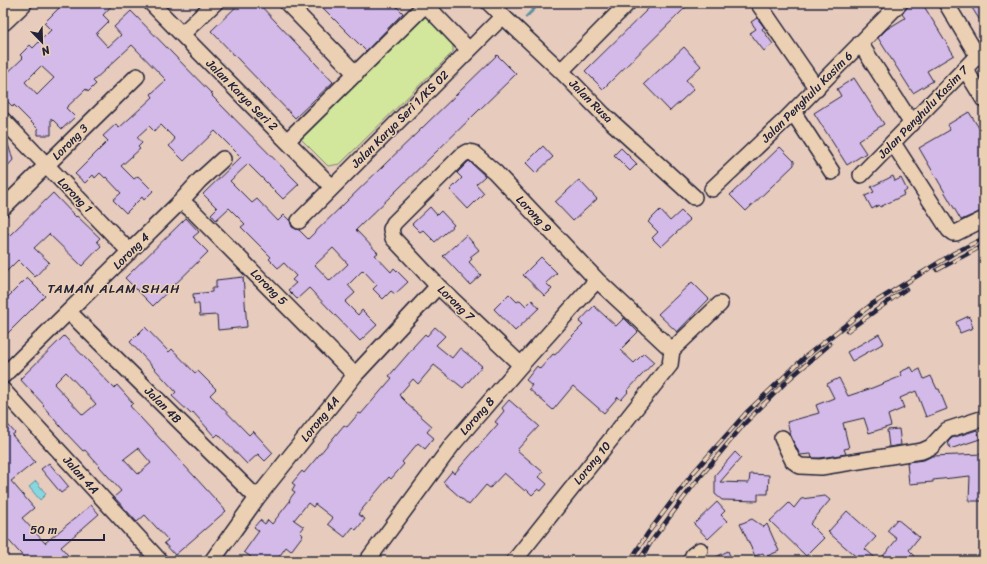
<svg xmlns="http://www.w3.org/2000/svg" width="987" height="564" font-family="Sriracha,sans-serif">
<rect width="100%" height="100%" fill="#e7ccbe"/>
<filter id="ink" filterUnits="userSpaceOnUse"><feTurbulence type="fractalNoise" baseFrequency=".025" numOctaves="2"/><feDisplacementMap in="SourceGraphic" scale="8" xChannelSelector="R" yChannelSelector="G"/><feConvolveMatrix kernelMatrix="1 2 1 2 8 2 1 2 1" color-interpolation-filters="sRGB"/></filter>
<g filter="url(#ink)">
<path fill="#d2e79c" stroke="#7a846c" d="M422,13L453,43V52L340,164L328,166L297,135Z"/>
<path fill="#86d7e0" stroke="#5e8f9e" d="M36,481L46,494L40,500L29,487Z"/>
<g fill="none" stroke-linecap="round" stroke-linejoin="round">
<path stroke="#5e8f9e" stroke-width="3" d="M526,17L540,3"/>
</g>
<path fill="#d4bae8" stroke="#22223b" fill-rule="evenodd" d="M64,3H114L103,15L109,21L96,34L108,47L121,35L114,27L131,11L213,95L212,96L299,184L283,199L248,164L230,181L252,203L257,199L278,221L284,215L290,221L292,227L299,230L308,239L497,55L516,74L356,230L378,253L375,255L391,272L394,268L408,282L395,294L391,291L383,299L373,289L377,285L363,270L348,285L355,293L345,302L358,315L362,310L377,325L360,341L309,288L297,299L288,290L296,283L292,280L296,276L284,263L278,268L269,259L271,257L241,227L245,224L229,208L216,220L211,214L217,208L203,194L241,157L215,131L184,161L169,146L175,139L161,125L154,131L149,126L137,137L142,143L138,147L140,149L121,166L134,179L138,176L153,191L144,200L142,197L126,213L113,200L121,193L106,177L105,178L100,173L95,178L93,175L85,183L75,174L108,141L103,136L116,124L119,128L130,118L153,97L151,94L166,80L132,45L93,81L96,84L88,92L86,89L66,108L75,117L62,129L51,118V135H38V129L14,105L13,107L3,97V77L23,58L20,55L30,45L33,48L51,30L44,23ZM41,66L54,78L37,95L25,82ZM333,248L348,264L330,281L315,265Z
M240,3H258L333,82L295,118L211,31Z
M318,3H393L403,13L366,51Z
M654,3H690L603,89L585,71Z
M914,3H922L954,55L927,71L933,81L913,93L878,38L887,29L905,18L902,14L908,6Z
M969,3H984V27Z
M757,18L764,27L762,29L773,44L764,51L750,33L756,29L751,22Z
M684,47L701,66L686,80L694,89L670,111L644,84Z
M854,78L884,124L858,141L866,153L847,165L814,113L841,96L837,89Z
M969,112L984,136V210L961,220L919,148L950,130L947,125Z
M5,135L13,160L3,171V136Z
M543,146L553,157L536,173L526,163Z
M780,147L794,161V165L746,211L730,195Z
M621,148L637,164L630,171L614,155Z
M469,161L485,176L476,184L484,193L468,209L450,190L462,178L457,173Z
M893,176L895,181L901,178L907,190L903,193L904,195L880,207L879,205L872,209L865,196L874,192L871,187Z
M579,180L597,199L573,221L555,202Z
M53,193L76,217L77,216L100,238L97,241L101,246L82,266L49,234L34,248L49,262L35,277L18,260L3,275V238L8,233L10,235Z
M430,207L437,215L441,211L454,225L435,242L423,230L420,232L412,224Z
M660,210L670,221L681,211L690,220L661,247L652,238L658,232L648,222Z
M186,218L199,232L193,237L208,252L153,306L125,278Z
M466,235L479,250L470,257L472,259L469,262L481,275L470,285L443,256Z
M541,257L557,273L546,283L552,289L545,296L523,275Z
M243,277L247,327L218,330L217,315L200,316L199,304H194L193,294L212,292V288H216V280Z
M27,278L45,296L3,338V302Z
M692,282L709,299L677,332L658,314Z
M509,294L517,302L520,300L526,306L532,300L539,308L515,331L494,309Z
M594,306L616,326L624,318L638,332L620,350L634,363L644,353L654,362L627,391L628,392L621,400L618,397L604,413L573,386L553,410L529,389L532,385L526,380L537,366L540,369L553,354L555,355L569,339L583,325L579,322Z
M969,316L973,328L960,333L956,322Z
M145,327L169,352L172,349L195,373L198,371L216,389L210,395L249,435L253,431L273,453L265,461L258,454L247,464L218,434L215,437L193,412L191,414L172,396L176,392L130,342Z
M435,327L445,336L436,345L452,358L460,348L482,366L463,388L434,365L418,384L413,379L399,395L407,403V404L432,426L427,432L434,438L425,449L418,443L402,462L404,464L391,479L389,477L358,514L365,519L356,530L353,527L345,537L328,524L333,518L315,504L313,507L308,503L294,520L304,527L300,532L303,535L291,551L286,547L276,561H248L251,557L244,552L259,531L254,527L260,520L265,524L268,520L272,524L290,501L289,500L295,492L292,490L295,485L292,483L302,471L304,473L344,425L347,427L359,413L361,414L392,378L389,376L413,348V347L425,334L427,336Z
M879,334L884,343L852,361L847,352Z
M64,336L114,388L117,385L133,403L130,406L226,511L175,555L164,543L168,540L145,515L137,522L114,497L121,491L85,450L83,451L65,432L43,406L44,405L20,379ZM66,372L96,404L83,415L54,384ZM138,448L151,463L138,474L124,459Z
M911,367L914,372L920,369L924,379L931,376L937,389H939L947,409L926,417L916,391L900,398L904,408L888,415L891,426L869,433L864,418L843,423L849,448L844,449L846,454L820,458H812L811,454L800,455L791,436L787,422L819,413L816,405L834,398L827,384L839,378L848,396L872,388L902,376L900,372Z
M509,400L539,426L517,450L543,472L539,477L547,484L541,491L538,489L532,495L526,489L525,491L504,473L490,488L486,485L469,505L443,482L452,471L454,474L498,424L495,422L504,411L502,408Z
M3,419L15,433L12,435L35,462L11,481L34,508L22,518L45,543L91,505L99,514L61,547L73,561H27L3,534Z
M899,429L901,445L889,447L887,430Z
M977,430L980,439L950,449L948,442L952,438Z
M735,452L741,458L720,482L749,483L750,474L769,475L768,494H758V501L722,500L715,494V475Z
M984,454V501H969L970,476L933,480V482L909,484L907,462L924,460L932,456Z
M49,463L69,487L61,493L41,469Z
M825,496L830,500L810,524L824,538L806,556L770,521L789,503L794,508L801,499Z
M717,502L725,511L721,515L727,521L708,539L694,524Z
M847,511L876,537L865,549L879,561L897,539L887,531L897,519L919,537L909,550L915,556L910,561H861L828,532Z
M752,519L764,527L767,524L779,551L765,557L763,553L755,556L740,524Z
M728,551L732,561H708Z"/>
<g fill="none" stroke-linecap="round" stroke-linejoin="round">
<g stroke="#22223b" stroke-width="18">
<path id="minor" d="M151,3L332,187
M287,3L356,74
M424,3L469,50
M489,3L561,71L604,115L694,197
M758,3L817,89
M946,3L977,55
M182,34L215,3
M860,43L912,124
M965,69L984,100
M561,71L628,3
M793,112L832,172
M3,120L130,252
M287,141L425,5
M893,143L949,230L953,233H956L984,219
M861,175L984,49
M712,189L784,121L900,3
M181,201L193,211L355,375
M3,208L137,76
M299,221L502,17
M69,312L257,498
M672,350L720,304
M3,376L181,201L200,180L223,159
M3,390L160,561
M782,438L793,461L800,466L821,467L922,451L931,447L947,430L984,418
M212,561L257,498L355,375L438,286
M367,561L453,444L521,365L597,280
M514,561L670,365L672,350L597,280L495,172L473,153L467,152L462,155L394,223L391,229L393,238L438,286L521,365
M691,561L693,555L700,550"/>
</g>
<g stroke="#22223b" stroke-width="22">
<path id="major" d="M3,21L22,3"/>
</g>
<use href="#minor" stroke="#ecd0b3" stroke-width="15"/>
<use href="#major" stroke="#ecd0b3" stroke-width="19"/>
<g stroke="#22223b" stroke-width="4.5">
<path id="rail" d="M937,270L984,245
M847,331L906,289
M630,561L648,533L693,473L746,413L805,357L872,304L954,253L984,238
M639,561L653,539L695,483L745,423L789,379L830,344"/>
</g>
<use href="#rail" stroke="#ecd0b3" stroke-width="3" stroke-dasharray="9" stroke-linecap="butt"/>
</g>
</g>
<g text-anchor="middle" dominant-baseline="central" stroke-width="3" stroke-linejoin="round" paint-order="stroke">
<g font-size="12" fill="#22223b" stroke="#ecd0b3">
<text transform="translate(242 95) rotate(45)">Jalan Karya Seri 2</text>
<text transform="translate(807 97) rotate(-45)">Jalan Penghulu Kasim 6</text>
<text transform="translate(591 101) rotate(45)">Jalan Rusa</text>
<text transform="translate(923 112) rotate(-46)">Jalan Penghulu Kasim 7</text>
<text transform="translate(400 119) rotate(-45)">Jalan Karya Seri 1/KS 02</text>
<text transform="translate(70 142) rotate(-45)">Lorong 3</text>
<text transform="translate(75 195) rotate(46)">Lorong 1</text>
<text transform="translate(534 214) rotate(47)">Lorong 9</text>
<text transform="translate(131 251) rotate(-45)">Lorong 4</text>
<text transform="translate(269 287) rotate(45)">Lorong 5</text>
<text transform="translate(456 303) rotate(44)">Lorong 7</text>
<text transform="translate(163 405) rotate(45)">Jalan 4B</text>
<text transform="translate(477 416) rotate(-49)">Lorong 8</text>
<text transform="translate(320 419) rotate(-51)">Lorong 4A</text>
<text transform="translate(592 463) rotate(-51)">Lorong 10</text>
<text transform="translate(81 475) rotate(48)">Jalan 4A</text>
</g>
<g font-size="13" letter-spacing="1" fill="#22223b" stroke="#ecd0b3">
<text x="114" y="288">TAMAN ALAM SHAH</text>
</g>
</g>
<rect width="987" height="564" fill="none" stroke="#ecd0b3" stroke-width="16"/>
<rect x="8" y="8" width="971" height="548" fill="none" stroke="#22223b" stroke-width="1.5" filter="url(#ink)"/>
<g transform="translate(42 42) rotate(157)" stroke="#ecd0b3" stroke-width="3" paint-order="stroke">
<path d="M0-3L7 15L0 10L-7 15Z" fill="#22223b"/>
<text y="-6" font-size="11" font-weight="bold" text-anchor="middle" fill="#22223b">N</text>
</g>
<path d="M24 534v6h80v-6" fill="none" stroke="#22223b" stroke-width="2"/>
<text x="30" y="534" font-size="12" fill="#22223b" stroke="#ecd0b3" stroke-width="3" paint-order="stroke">50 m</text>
</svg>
